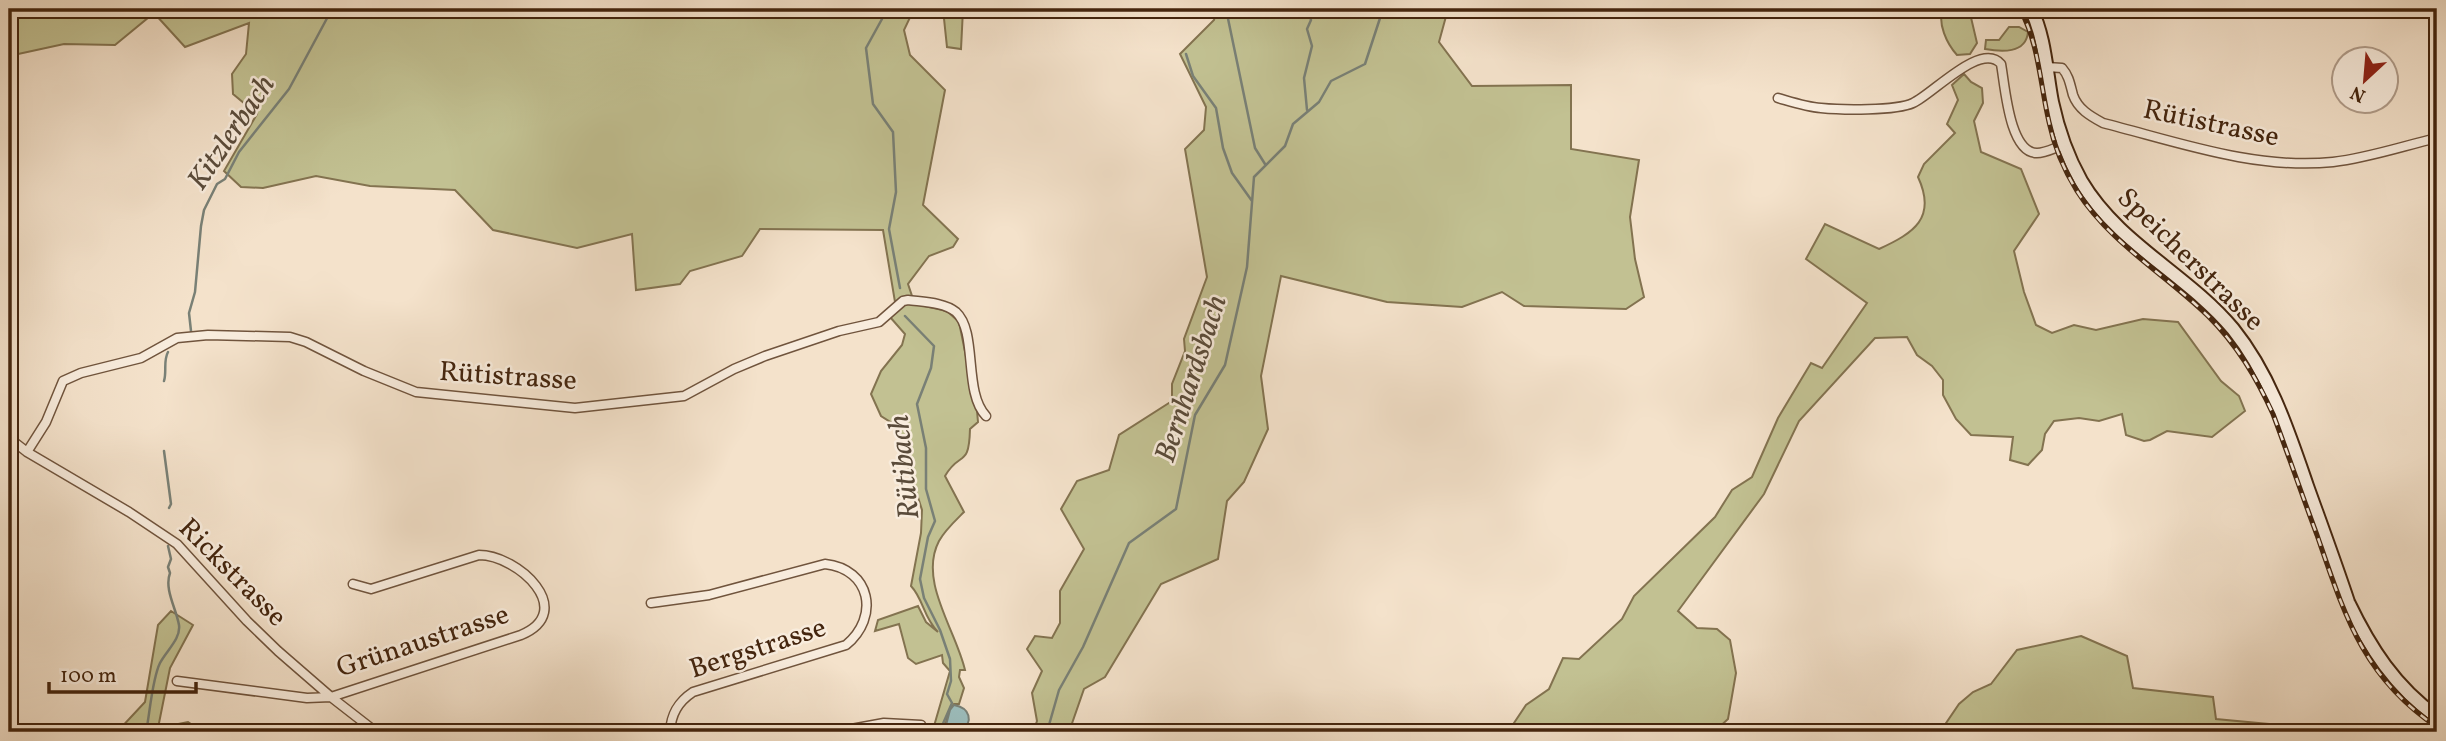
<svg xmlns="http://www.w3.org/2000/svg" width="2446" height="741" font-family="Vollkorn,serif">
<rect width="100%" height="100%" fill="#f4e2cb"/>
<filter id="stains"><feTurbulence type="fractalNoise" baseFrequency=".00286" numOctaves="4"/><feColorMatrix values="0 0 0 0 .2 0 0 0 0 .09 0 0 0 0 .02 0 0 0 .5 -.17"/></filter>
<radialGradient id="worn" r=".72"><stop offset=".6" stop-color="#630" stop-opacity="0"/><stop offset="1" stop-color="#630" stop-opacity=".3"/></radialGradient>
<path fill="#c2c192" stroke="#837350" stroke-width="2" d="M9,9H381L386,17L439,9H741L779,16L788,9H914L904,30L910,55L945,90L923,205L958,239L953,247L929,256L908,284L912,296L895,302L883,230L760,229L742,256L690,271L680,284L636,290L632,234L577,248L493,230L455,190L370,186L316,176L263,188L241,187L224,171L257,114L233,94L232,74L246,54L249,23L185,47L154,13L115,45L64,44L9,56Z
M943,9H963L961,49L947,47Z
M1217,9H1448L1439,42L1472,86L1571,85V149L1639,160L1630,217L1635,259L1644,297L1626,309L1524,306L1502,292L1462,307L1387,302L1281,276L1261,376L1268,429L1244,482L1227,501L1218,559L1161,584L1105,677L1084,689L1069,732H1033L1037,721L1032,693L1042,671L1027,649L1035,636L1052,638L1060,623V591L1084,549L1061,509L1077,481L1109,470L1119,435L1172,401V384L1185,351L1184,339L1207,277L1185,149L1204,130L1206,107L1180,54L1214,20Z
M1943,9H1969L1977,43L1970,54L1957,55C1947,44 1937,23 1943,9Z
M2009,27H2019L2028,32C2026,54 2001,52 1985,49L1986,40H1999Z
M1964,74L1971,82L1982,88L1983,103L1974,121L1981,152L2021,169L2039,214L2014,251L2024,292L2036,325L2052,333L2074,325L2096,330L2143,319L2178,322L2221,381L2239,396L2245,411L2212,437L2167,431L2150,440L2144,441L2126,435L2122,414L2099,421L2079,418L2054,421L2045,434L2042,450L2028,465L2010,460L2013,437L1971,435L1956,419L1943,395V380L1932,366L1917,355L1907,337L1875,338L1799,421L1764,494L1678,611L1697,628L1717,629L1730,640L1736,673L1728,719L1714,732H1508L1526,705L1549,689L1563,658L1579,659L1622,619L1634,596L1715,517L1732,490L1752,477L1778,418L1811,363L1822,368L1867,303L1806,259L1825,224L1879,249C1914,233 1937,218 1918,177L1924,164L1955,133L1947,124L1958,100L1952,85Z
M911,303L947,311L959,322L977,411L978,422L970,429C969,469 960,450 945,476L964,512C955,521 945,530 939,541C918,581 956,630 965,670H960L959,677L964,688L959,704H954L950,709L944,729L934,726L950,671L943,663L942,655L916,664L908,658L899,624L875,631L878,620L918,606L926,622L938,632C923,617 924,600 911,586L921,533L922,510L895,425L881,416L871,394L881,371L902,345L905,334L890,317L903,305Z
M171,611L193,625L170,668L158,728L188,722L203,732H117L145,702L158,625Z
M2081,636L2127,656L2133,688L2213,697L2216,719L2355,732H1940L1959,704L1973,692L1991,684L2017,650Z"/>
<path fill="#9cbdbc" stroke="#798076" stroke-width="2" d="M954,705C970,708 974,721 961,732H949L945,729L950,710Z"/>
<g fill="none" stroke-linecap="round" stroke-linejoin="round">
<path stroke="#798076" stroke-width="2.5" d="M880,9L882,19L866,48L873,104L893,132L896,192L889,229L900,288
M1226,9L1255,148L1265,164
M1186,54L1193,76L1216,108L1223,148L1232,173L1252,201
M1307,110L1304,78L1312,46L1307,29L1311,20L1308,9
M905,316L934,346L931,368L917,404L926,448V489L935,521L928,537L920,579L924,598L940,630L950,659L951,681L947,694L952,703L942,726L945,732
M191,331L189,313L195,292L201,226L204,210L217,184L225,179L239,152L289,89L332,9
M164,381C167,371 163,361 168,352
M164,451L171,504L169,508
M146,732C150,713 152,679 160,663C166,651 181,639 179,625C176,608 164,589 170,573L168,567L171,559L168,546
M1047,732L1059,690L1083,647L1129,543L1176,509L1195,415L1225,365L1247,267L1254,177L1285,146L1293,124L1319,102L1331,81L1365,64L1383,9"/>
<g stroke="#70543d" stroke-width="11">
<path id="minor" d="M2047,67L2062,68C2069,76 2070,84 2073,95C2078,109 2090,116 2103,123C2178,142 2255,170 2333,162C2368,158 2403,146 2437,138
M1778,98C1792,102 1807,107 1821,108C1841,110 1896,111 1913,103C1933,94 1981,41 2001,64C2005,85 2009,153 2037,153C2046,153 2056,147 2064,145
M9,438L27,452L129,512L177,544L247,621L278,651L331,697L376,732
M27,452L46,422L63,381L81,373L141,358L177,338L208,335L290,337L306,342L364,371L416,392L575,408L684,396L734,369L765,356L839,331L879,322L903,301L908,300C922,302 944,302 956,312C978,332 963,392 986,416
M651,603L709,595L825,564C871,569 880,617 846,645L693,692C678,702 671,714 670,732
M177,681L307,698L331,697L521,635C578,611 518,555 479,555L371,589L353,584
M835,732L884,723L921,725"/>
</g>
<g stroke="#44250e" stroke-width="16">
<path id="secondary" d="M2031,9C2045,37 2046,71 2052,102C2058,130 2067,156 2081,181C2118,244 2187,274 2233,329C2270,375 2288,431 2307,486C2321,525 2335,563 2348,602C2370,648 2395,687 2437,717"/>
</g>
<use href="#minor" stroke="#f8ecdd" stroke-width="8"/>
<use href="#secondary" stroke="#f8ecdd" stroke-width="12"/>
<g stroke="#44250e" stroke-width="5">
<path id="rail" d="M2020,9C2039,44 2040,84 2049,122C2054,146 2064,170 2077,191C2110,243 2165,274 2208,316C2237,345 2256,377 2273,414C2288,454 2302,495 2317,535C2345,616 2363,677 2437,727"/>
</g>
<use href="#rail" stroke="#f8ecdd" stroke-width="2.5" stroke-dasharray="8" stroke-linecap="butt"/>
</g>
<g text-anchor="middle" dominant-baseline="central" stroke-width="5" stroke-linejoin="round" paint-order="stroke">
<g font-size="28" fill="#44250e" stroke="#f8ecdd">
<text transform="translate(2211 124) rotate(12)">Rütistrasse</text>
<text transform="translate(2190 260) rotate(44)">Speicherstrasse</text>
<text transform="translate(508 377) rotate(4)">Rütistrasse</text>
<text transform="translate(232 573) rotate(45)">Rickstrasse</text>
<text transform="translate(423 642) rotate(-18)">Grünaustrasse</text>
<text transform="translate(758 649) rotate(-18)">Bergstrasse</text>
</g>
<g font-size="30" font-style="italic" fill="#5a4b3a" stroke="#f8ecdd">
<text transform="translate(232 133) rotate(-56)">Kitzlerbach</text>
<text transform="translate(1192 379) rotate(-72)">Bernhardsbach</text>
<text transform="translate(905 467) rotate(-96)">Rütibach</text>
</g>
</g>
<rect width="2446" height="741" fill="none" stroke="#f4e2cb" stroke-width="35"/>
<rect x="10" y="10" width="2425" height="720" fill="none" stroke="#44250e" stroke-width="3.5"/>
<rect x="18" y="18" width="2411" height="706" fill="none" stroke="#44250e" stroke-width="2"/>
<g transform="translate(2365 80) rotate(206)"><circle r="33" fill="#f8ecdd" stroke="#b09c8a" stroke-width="2"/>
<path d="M0-5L12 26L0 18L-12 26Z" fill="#8f2418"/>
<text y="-10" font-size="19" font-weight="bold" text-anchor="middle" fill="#44250e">N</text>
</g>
<path d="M49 682v10h147v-10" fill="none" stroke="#44250e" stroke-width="3.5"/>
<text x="60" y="682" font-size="21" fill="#44250e" stroke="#f8ecdd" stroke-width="5" paint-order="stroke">100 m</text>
<rect width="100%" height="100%" filter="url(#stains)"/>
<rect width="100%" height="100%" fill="url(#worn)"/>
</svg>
